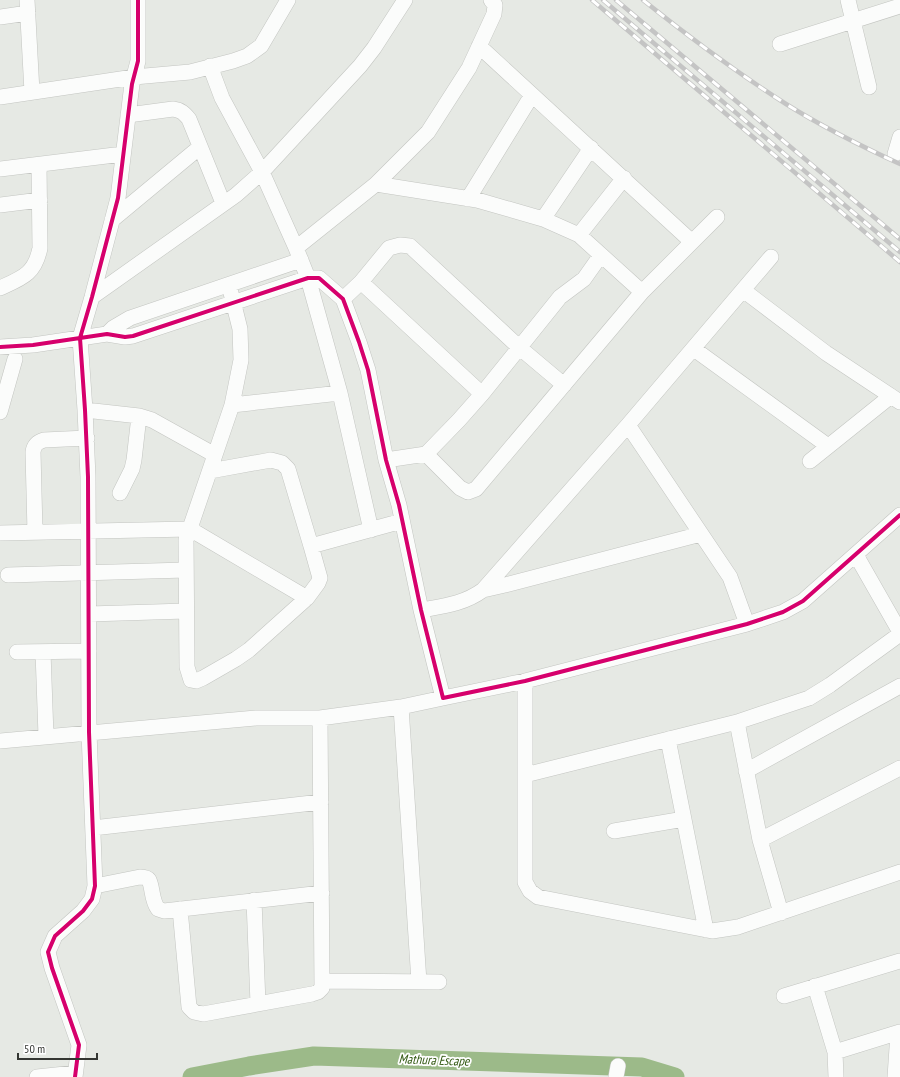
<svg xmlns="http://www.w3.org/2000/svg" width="900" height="1077" font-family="'PT Sans Narrow',sans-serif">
<rect width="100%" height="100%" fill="#e6e9e4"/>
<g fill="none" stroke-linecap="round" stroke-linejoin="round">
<path stroke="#9cba89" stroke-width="19" d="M192,1077L249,1066L314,1056L642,1067L675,1077"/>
<g stroke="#c3c5c1" stroke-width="16">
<path id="minor" d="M27,0L32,92
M848,0L869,87
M0,17L28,13
M780,44L900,6
M479,46L692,242
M210,66L222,98L262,172L296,248L308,278L340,393L371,530
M0,97L134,77L190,72L233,61L247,56L261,46L288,0
M128,115L173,109C181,110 184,113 189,119L223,203
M895,154L900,137
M0,169L123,154
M376,184L428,132L469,68L494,14L495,5L491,0
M468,199L532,95
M0,205L40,200
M543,219L591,148
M112,220L200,147
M579,235L624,178
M296,248L376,184L477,200L543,219L579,235L642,292
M361,282L482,394
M229,285L240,329L241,360L232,405L186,540L187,667L191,680L196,681L203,678L236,659L249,650L307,598
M0,288C22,278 35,274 40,248L39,165
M743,290L826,353L900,402
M92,297L236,195L262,172L360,66L374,48L405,0
M343,299L361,282L389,248L400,245L410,246L520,348L564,385
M107,334L113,328L130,318L301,260
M0,347L33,345L107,334L125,337L133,336L308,278H319L343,299L359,342L368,370L386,460L399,505L421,610L443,698L525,681L747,624L783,612L803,601L900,515
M694,349L828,446
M232,405L340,393
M85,410L139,416L152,420L215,455
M0,412L15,359
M628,425L730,577L747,624
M426,454L460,488L468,492L476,489L642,292L717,217
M386,460L426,454L459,420L482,394L560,297L584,279L601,255
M810,461L891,396
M210,471L271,460L282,463L288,469L311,546
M120,493L132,469L134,460L139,416
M35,532L33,452C34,445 37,442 44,440L87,438
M0,533L190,529L307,598L318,583L320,578L311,546L402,521
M856,555L900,632
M8,575L186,570
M483,590L505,585L701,534
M421,610C443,606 464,604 483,590L628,425L771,257
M89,614L186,611
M17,652L89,651
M43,652L46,736
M525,681V882L530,891L538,897L712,931L738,927L900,872
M401,707L419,982
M737,722L760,840L781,913
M668,739L706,930
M0,741L256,718H320L401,707L443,698
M746,771L900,686
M525,775L737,722L809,698L830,685L900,634
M93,828L321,802
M614,831L684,819
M760,840L900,768
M95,886L140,877C143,877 147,877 149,880C153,888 151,899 158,909L164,911L322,893
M254,900L258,1004
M180,909L189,1007L194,1012L203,1014L312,994L318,992L322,988L320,718
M323,981L439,982
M815,986L835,1052L836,1077
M784,996L900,961
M835,1052L900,1032
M37,1077L75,1073
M75,1077L79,1045L52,968L48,952L55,936L83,911L92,899L95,886L89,732L88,477L85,410L80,338L92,297L118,198L132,84L138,61V0
M616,1077L618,1066
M895,1077L898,1033"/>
</g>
<use href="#minor" stroke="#fbfcfb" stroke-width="15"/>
<g stroke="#c4c4c4" stroke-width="4.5">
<path id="rail" d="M592,0L900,262
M603,0L900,252
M616,0L900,239
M643,0C689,37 736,72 786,104C821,126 863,147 900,164"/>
</g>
<use href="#rail" stroke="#fff" stroke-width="3" stroke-dasharray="9" stroke-linecap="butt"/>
<g stroke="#fff" stroke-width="6">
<path id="cycleway" d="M0,347L33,345L107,334L125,337L133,336L308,278H319L343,299L359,342L368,370L386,460L399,505L421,610L443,698L525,681L747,624L783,612L803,601L900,515
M75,1077L79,1045L52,968L48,952L55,936L83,911L92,899L95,886L89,732L88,477L85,410L80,338L92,297L118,198L132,84L138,61V0"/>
</g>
<use href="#cycleway" stroke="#d6006c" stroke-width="4"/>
</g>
<g text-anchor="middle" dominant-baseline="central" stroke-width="3.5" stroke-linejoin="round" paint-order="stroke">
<g font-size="13" font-style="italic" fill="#315811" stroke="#fff">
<text transform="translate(434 1060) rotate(2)">Mathura Escape</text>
</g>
</g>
<path d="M18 1053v6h79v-6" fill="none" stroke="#343632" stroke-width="2"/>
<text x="24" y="1053" font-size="12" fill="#343632" stroke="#ffffff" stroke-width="3" paint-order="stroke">50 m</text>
</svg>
